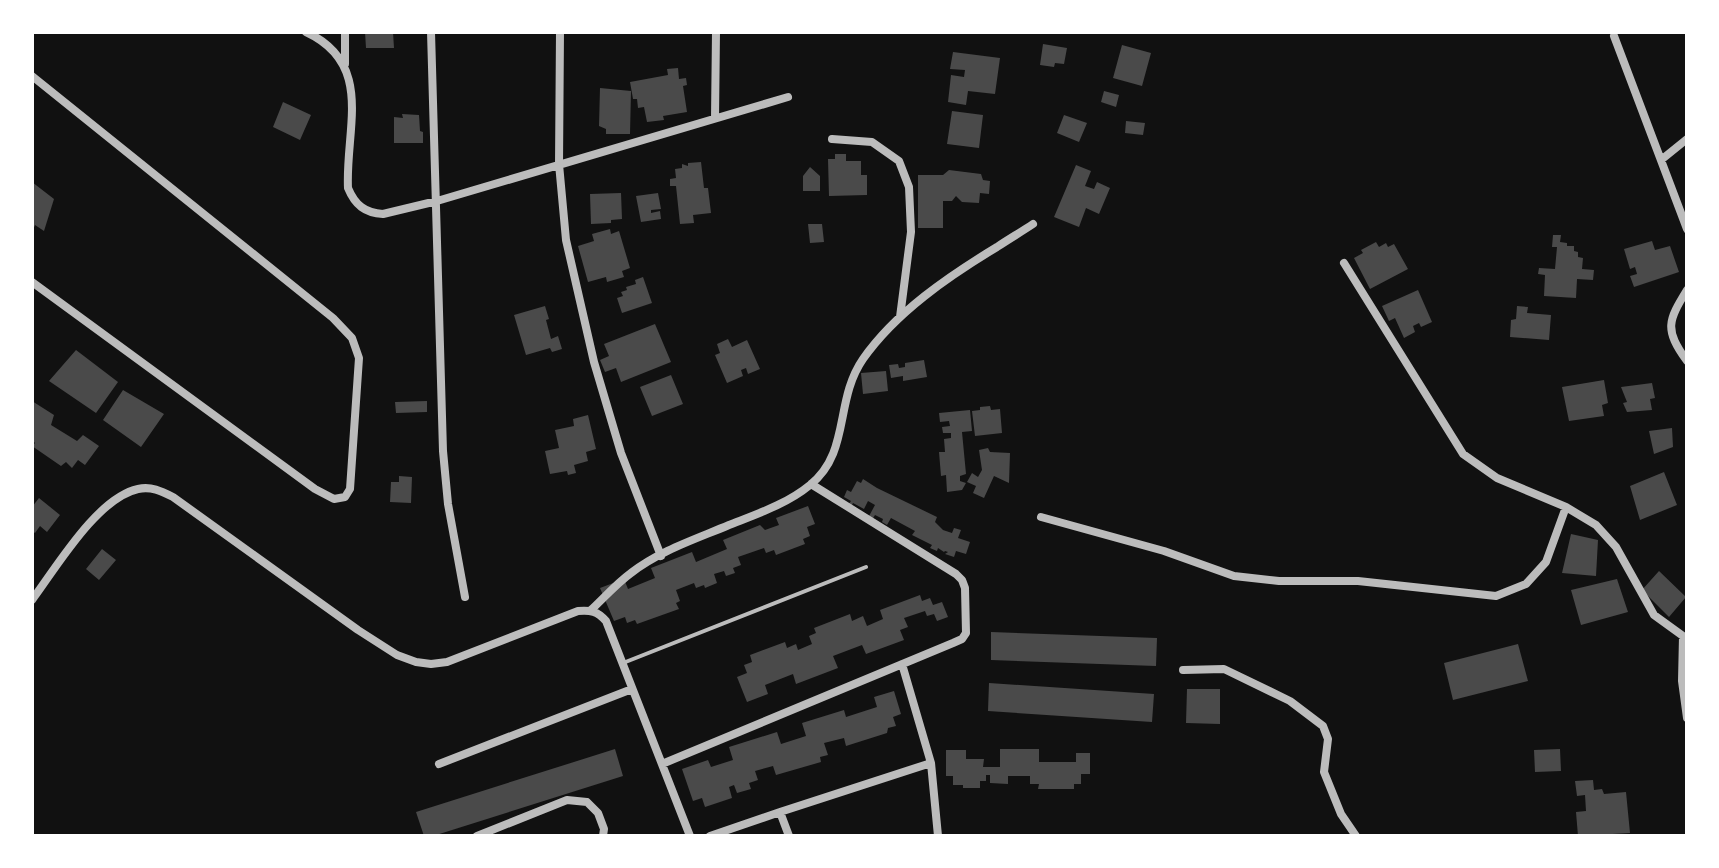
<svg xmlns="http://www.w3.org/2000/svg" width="1719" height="868" font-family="Rubik,sans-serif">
<rect width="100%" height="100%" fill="#111"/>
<path fill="#4a4a4a" d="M365,32H393L394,48H366Z
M1043,44L1067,48L1064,64L1055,63L1054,67L1040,65Z
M1122,45L1151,53L1142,86L1113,78Z
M953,52L1000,58L995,94L968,91L966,105L948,102L951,75L964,77L965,70L950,69Z
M678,68L679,79L686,78L687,85L683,86L687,112L663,116L664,120L647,122L644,107L638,108L637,99H633L630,82L668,75L667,69Z
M600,88L631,91L630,134H606V129L599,126Z
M1104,91L1119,95L1116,107L1101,102Z
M283,102L311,115L300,140L273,127Z
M952,111L983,115L979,148L947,144Z
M402,114L419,115L420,131L423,132V143H394V117L403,118Z
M1064,115L1087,123L1079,142L1057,133Z
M1126,121L1145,123L1143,135L1125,133Z
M835,154H846V161H861V175H867V195L829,196L828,159H835Z
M701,162L704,188H708L711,213L693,215L694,223L680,224L676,186H670V179L676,178L675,169L682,168V164L688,166V163Z
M1076,165L1091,171L1085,186L1094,189L1097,182L1110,188L1099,214L1086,208L1079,227L1054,217Z
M810,167L820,176V191H803V176Z
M949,170L981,174L983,180L990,181L989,194L980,193L979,203L962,202L956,196L952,201H943V228H918V175H943Z
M32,182L54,199L44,231L35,225L32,232Z
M621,193L622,219L611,220V223L591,224L590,194Z
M658,193L661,209L651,210V213L660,211L661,219L641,222L636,196Z
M808,224H822L824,242L810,243Z
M610,229L611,234L619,231L630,268L622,271L624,277L607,282L606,277L588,282L578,246L594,241L592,234Z
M1553,235H1561L1560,242L1567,243V246H1574V251L1578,252V257L1583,258L1582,269L1594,270L1593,280L1577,279L1576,298L1544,296L1545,275L1538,274L1539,268L1555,269L1557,247H1552Z
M1652,241L1655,250L1670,246L1679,272L1634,287L1630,276L1637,274L1635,267L1630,269L1624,249Z
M1376,242L1379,247L1386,243L1388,247L1394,244L1408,269L1370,289L1354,258L1363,253L1361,250Z
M643,277L652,303L622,313L617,298L623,296L621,292L627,290L626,287L636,284L635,280Z
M1418,290L1432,322L1421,327L1419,323L1413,326L1415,332L1404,338L1395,318L1389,321L1382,306Z
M545,306L549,319L546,320L551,339L558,336L562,349L552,352L550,348L526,355L514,315Z
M1517,306L1528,307L1527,313L1551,315L1549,340L1510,337L1511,320L1516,319Z
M655,324L671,362L621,382L616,368L605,372L600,360L609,356L604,344Z
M728,339L732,347L747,340L760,369L748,374L746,368L741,370L743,376L727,383L715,355L720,353L717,344Z
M76,350L118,382L96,413L49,381Z
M924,360L927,377L903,381V376L891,378L889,365L898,364L899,368L905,367V363Z
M886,371L888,391L863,394L861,373Z
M671,375L683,404L652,416L640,387Z
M1604,380L1608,403L1602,405L1604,416L1569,421L1562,387Z
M1652,383L1655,398L1650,399L1652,410L1627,412L1623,403L1627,402L1621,387Z
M123,390L164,414L141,447L103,420Z
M32,401L54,415L51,425L77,441L83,435L99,446L85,465L78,460L72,468L66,462L61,466L32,446L35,443L32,440Z
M427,401V412L396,413L395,402Z
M990,406L991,410L1000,409L1002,433L975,436L972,411L980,410V407Z
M970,410L972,431L962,432L966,474L960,476V481L966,483L962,490L947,492L946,475L941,476L939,452H945L944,439L951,438V433H943L942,427L950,426L949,421L940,422L939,413Z
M588,415L596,449L586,452L588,461L574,465L576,473L568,475L567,471L550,474L545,451L559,448L555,430L574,426L573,419Z
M1672,428L1673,447L1654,454L1649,431Z
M988,448L990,452L1010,453L1009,483L994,476L984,498L973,493L976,486L967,482L972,473L978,477L982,470L979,450Z
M1664,472L1677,505L1640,520L1630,486Z
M399,476L412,477L411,503L390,502L391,482H399Z
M863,479L877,488L937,517L935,522L943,530L952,533L954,528L961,530L958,538L970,542L966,554L956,551L954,557L945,554L948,552L945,551L944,552L938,548L937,551L930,548L932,545L912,535L915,531L891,518L887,525L882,522L883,519L875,515L872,520L868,518L875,505L868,501L864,509L853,503L851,507L848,505L851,501L844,497L847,490L851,492L857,481L861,483Z
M39,498L60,515L47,532L40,526L35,533L32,531V507Z
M808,506L815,524L807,527L810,536L803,539L805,544L776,555L774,550L766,553L764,548L738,557L741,565L733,568L735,573L726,576L724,571L714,574L717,583L705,588L704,585L696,588L694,583L676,590L680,601L676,603L679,609L637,624L635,620L627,623L625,617L614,621L600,588L624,579L628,589L655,578L651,568L692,552L696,562L727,549L723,540L760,525L765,530L779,525L776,518Z
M1571,534L1598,540L1596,576L1562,573Z
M102,549L116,560L99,580L86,569Z
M1659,571L1686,597L1669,617L1642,590Z
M1617,579L1628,612L1581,625L1571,590Z
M920,595L922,601L930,598L933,605L942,602L948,617L937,621L934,614L927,616L925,611L904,618L908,627L900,630L904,640L866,654L862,645L833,656L838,668L796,684L793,674L765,685L768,694L747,702L737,677L747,673L744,665L752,662L750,655L785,642L787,648L796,644L798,650L812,644L809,636L816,633L814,628L850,614L852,621L863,616L867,626L883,619L880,610Z
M991,632L1157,638L1156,666L991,660Z
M1518,644L1528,681L1453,700L1444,663Z
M989,683L1154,694L1152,722L988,711Z
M1187,689H1220V724L1186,723Z
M894,691L901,714L893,717L896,726L888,728L887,733L846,746L844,738L824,743L828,755L820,757L821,762L776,775L773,766L755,771L758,780L749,783L751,789L737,793L734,785L729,787L732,798L705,807L702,798L693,801L682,769L708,760L711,767L733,760L729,747L777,732L781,744L806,736L802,723L844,710L846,717L877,707L874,697Z
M615,749L623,776L433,836H424L416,812Z
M1000,749H1039V762H1076V753H1090V774H1081V784H1074V789H1038L1039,784H1030V776H1008V784L990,783V775H986V781H980V788H963V785H953V776H946V750H966V759H984L983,767H1000Z
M1560,749L1561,771L1535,772L1534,750Z
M1593,780L1594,790L1602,789L1604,794L1626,792L1630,833L1578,836L1576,812L1586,811L1585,795L1577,796L1575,781Z"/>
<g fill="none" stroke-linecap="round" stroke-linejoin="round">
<path stroke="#bcbcbc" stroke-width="4" d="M623,663L866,567"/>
<path stroke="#bcbcbc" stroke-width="8" d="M306,32C375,64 345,129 348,188C355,205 365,213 383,214L437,201L788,97
M431,32L443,451L448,504L465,597
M560,32L559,164L566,240L594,362L621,453L661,556
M1614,36L1687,229
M345,64V32
M32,76L333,318L352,338L359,358L350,489L345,497L334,499L315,489L32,282
M715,118L716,32
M832,139L872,142L899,161L909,187L911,232L900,317
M1661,160L1687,139
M1344,263L1463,454L1497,478L1566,507L1596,525L1616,547L1654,615L1683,636L1682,681L1687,718
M1687,290C1668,321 1664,329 1687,361
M1041,517L1164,551L1234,576L1279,581H1358L1496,596L1526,584L1546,562L1566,507
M32,600C56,568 97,498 138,489C151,486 161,491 173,497L358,630L397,655L416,662L431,664L447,662L578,611C591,610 597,611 606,621L690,836
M591,610C604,598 616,584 631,573C659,551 696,539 729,525C757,514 787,504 810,485C851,452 834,401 863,359C896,312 949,276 997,247C1009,239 1021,232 1033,224
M902,664L931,763L938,836
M1183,670L1224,669L1290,701L1323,726L1328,739L1324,772L1341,814L1356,836
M439,764L632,689
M662,764L953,643L962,639L966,633L965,588L962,580L956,574L811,484
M780,812L789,836
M477,836L567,800L587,802L598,813L604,829L603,836
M710,836L780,812L931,763"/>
</g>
<rect width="1719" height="868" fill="none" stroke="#ffffff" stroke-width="68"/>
</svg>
